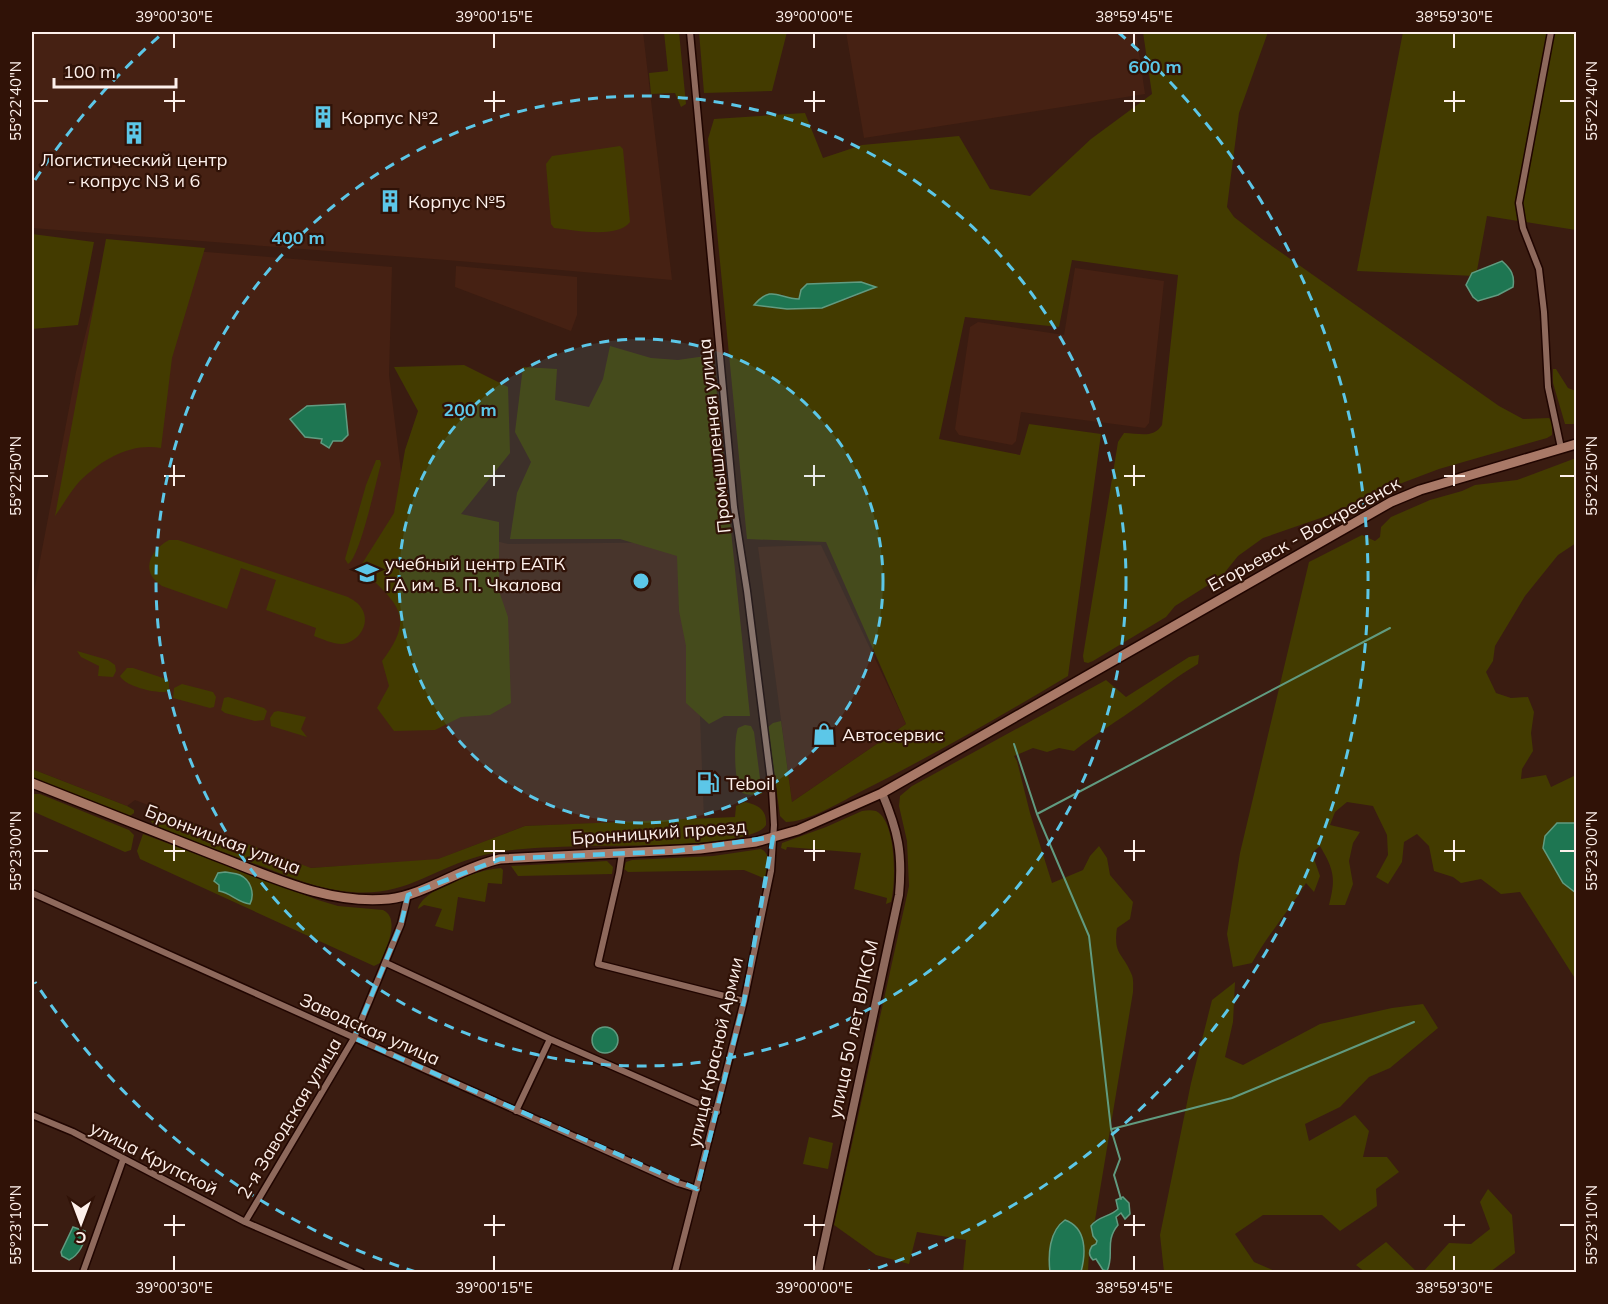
<svg xmlns="http://www.w3.org/2000/svg" width="1608" height="1304" font-family="Mulish,sans-serif">
<rect width="100%" height="100%" fill="#3a1c11"/>
<path fill="#462113" d="M32,32H643L672,280L459,261L32,228Z
M846,32H1136L1145,94L864,138Z
M108,244L392,267L389,375L407,519L508,544L698,542L696,615L704,819L525,826L436,860L310,868L135,800L127,806L32,769V602L76,372Z
M456,266L577,277V315L571,331L455,287Z
M1075,268L1164,281L1149,423L1145,428L1021,412L1016,441L1012,445L959,435L955,429L970,327L978,322L1064,335Z
M821,545L906,724L792,802L758,547Z"/>
<path fill="#433b00" fill-rule="evenodd" d="M664,32H679L686,104L681,107L675,93L651,94L649,73L668,71Z
M699,32H787L772,91L704,93Z
M1143,32H1268L1239,113L1227,207L1234,217L1262,239L1499,406L1523,419L1549,418L1552,422V435L1547,438L1439,469L1365,497L1338,512L1263,538L1238,556L1221,577L1175,606L1166,617L1093,661L1088,663L1084,662L1083,656L1118,442L1124,433C1139,433 1153,439 1162,425L1178,275L1072,260L1059,327L965,317L939,439L1020,455L1029,424L1101,434L1068,676C999,717 930,757 858,793C839,803 807,822 786,822L780,816L768,727L773,723L781,721L792,802L906,724L826,542L747,539L708,139L714,119L805,113L823,158L862,145L959,136L990,189L1030,196L1091,139L1152,94ZM875,287L849,299L787,309L781,294L790,299H799L801,290Z
M1403,32H1576V230L1487,216L1476,276L1357,271Z
M620,146L623,149L630,222C617,239 574,230 554,228L551,224L546,164L552,156Z
M32,234L94,242L78,325L32,329Z
M106,239L205,248L172,358L161,448C131,443 105,458 83,478C72,488 64,504 55,516Z
M610,346L651,358L678,360L713,355L750,716H724L709,724L686,703V646L679,611L677,556L620,539H510L517,493L531,462L515,432L523,367L557,369L555,400L589,407L603,379Z
M464,365L508,387L510,453L461,514L499,522V591L508,617L511,703L490,715L461,717L435,730L394,731L377,708L389,686L382,661C418,614 395,603 360,567L394,513L405,450L418,411L394,367Z
M1553,369H1556L1568,388L1576,391V424H1565L1553,383Z
M1576,458V543L1558,555L1525,596L1495,646L1493,661L1486,672L1496,693L1511,698L1528,697L1534,712L1531,733L1533,751L1522,769L1521,779L1546,775L1551,787L1576,775V823H1557L1563,883L1576,893V980L1520,892L1501,894L1481,879L1461,883L1453,877L1434,871L1429,846L1417,834L1404,842L1402,862L1388,884L1376,877L1388,855L1387,835L1373,806L1347,802L1335,812L1330,825L1360,832L1353,843L1349,861L1353,884L1345,905H1329C1336,878 1334,870 1320,846L1312,853L1320,876L1314,892L1306,883C1289,911 1268,934 1252,963L1233,967L1227,934L1240,853L1309,562L1362,535L1375,541L1380,537L1381,527L1391,517L1430,500L1462,491L1475,485L1517,480Z
M376,460H380L381,464C376,481 360,558 348,564L345,559L347,552L366,485Z
M169,540H178L348,597C353,600 359,603 362,609C371,624 358,643 342,644C333,644 322,639 314,636L316,628L266,610L276,580L241,568L227,609L162,586C140,572 149,551 169,540Z
M77,651L108,660L115,665L116,671L113,677L98,676L99,666L81,657Z
M1199,655L1198,664C1177,676 1159,691 1140,705C1118,721 1095,734 1074,751L1059,748L1047,752L1033,748L1014,756L1017,761L1030,813L1052,883L1083,870L1090,856L1099,846L1107,858L1110,875L1133,902L1130,919L1117,928C1113,955 1123,953 1131,973C1134,978 1133,986 1133,992L1095,1220L1091,1226L1093,1236L1097,1240V1244L1092,1246L1089,1251L1088,1272H1081L1083,1267L1049,1264L1050,1272H963L966,1240L917,1232L909,1264L876,1255L834,1225L909,886L907,841L899,806L900,796L912,786L1106,680L1126,697L1189,657Z
M127,668H133L166,679L169,682V691C159,695 124,686 120,676Z
M182,684L213,692L216,697L214,707L210,708L173,698L174,688Z
M228,697L264,708L267,711L264,720L255,721L225,713L221,710L224,698Z
M278,711L306,717L301,729L307,737L271,726L270,718L274,712Z
M745,725L751,726L754,732L762,794C756,794 748,796 743,793C733,787 734,737 738,728Z
M32,769L127,806L134,810V813L130,816L122,813L32,778Z
M32,794H40L129,830L134,835L131,850L125,852L32,811Z
M745,802C759,805 767,810 766,825C752,849 611,845 580,846C547,848 512,847 480,856C432,869 405,897 351,892C321,890 292,878 264,867C227,854 190,840 154,825L150,820L152,812L155,809L311,868L438,859L525,826L735,817L736,806Z
M862,811C867,810 872,810 876,811C897,821 896,884 891,902L886,904L887,898L854,889L861,853L787,847L786,850L781,848L782,843L826,827Z
M143,834L318,900L338,906L383,910C401,918 386,950 380,963L374,966L140,859L137,851Z
M761,849C774,856 764,868 766,879L744,870L628,872L624,869L626,862L632,860L713,856Z
M607,861L613,867L612,874L518,876L511,866Z
M501,868L503,870L502,884L488,883L485,902L458,897L453,931L435,926L442,909L424,905L418,909C423,888 481,869 501,868Z
M1235,982L1233,1022L1225,1057L1243,1065L1320,1024L1392,1008L1423,1004L1438,1028L1390,1068L1369,1077L1340,1107L1305,1124L1309,1141L1355,1115L1369,1131L1363,1157H1387L1399,1172L1376,1189L1377,1206L1340,1231L1322,1215H1263L1235,1234L1254,1262L1277,1272H1164L1160,1235L1191,1083L1212,1000Z
M809,1137L833,1143L828,1169L803,1164Z
M1488,1189L1512,1215L1515,1253L1490,1272H1423L1449,1243L1471,1244L1490,1229L1480,1202Z
M1386,1242L1417,1272H1365L1356,1265Z"/>
<path fill="#1e7652" stroke="#619b80" stroke-width="1.5" d="M1502,261C1511,269 1515,275 1513,287L1498,295L1478,301L1473,297L1466,285L1472,273Z
M861,282L876,287L822,308L787,309L754,305C772,284 779,299 799,299L801,290L807,284Z
M345,404L348,435L342,441H333L329,448L321,443L322,439L305,437L290,419L307,406Z
M1557,823H1576V893L1563,883L1543,848L1545,836Z
M225,872C230,873 235,873 240,875C251,880 255,894 250,904C237,902 231,893 219,891V885L214,881L218,873Z
M592 1040a13 13 0 1 1 26 0a13 13 0 1 1-26 0Z
M1123,1197L1129,1203L1130,1214L1125,1219L1121,1213L1116,1217L1118,1225C1104,1242 1115,1254 1107,1271L1103,1270L1096,1259L1093,1260C1088,1255 1089,1251 1092,1246L1096,1244L1097,1241L1093,1236L1091,1226C1098,1216 1110,1217 1118,1209L1116,1200Z
M1065,1220C1087,1228 1086,1253 1081,1272H1050C1048,1255 1049,1231 1065,1220Z
M73,1227L85,1231C86,1242 79,1255 69,1260L62,1256L61,1252Z"/>
<g fill="none" stroke-linecap="round" stroke-linejoin="round">
<path stroke="#619b80" stroke-width="2" d="M1014,744L1037,814L1089,936L1111,1129L1120,1159L1114,1175L1121,1199
M1037,814L1390,628
M1112,1129L1232,1098L1414,1022"/>
<g stroke="#200500" stroke-width="9">
<path id="minor" d="M1551,32L1519,203L1523,228L1539,269L1544,312L1548,387L1561,448
M622,853L619,873L598,964L744,1001
M32,893L678,1183L697,1189
M386,963L550,1039L717,1112
M516,1111L550,1039
M32,1115L73,1132L245,1222L361,1272
M245,1222L354,1038L401,924L408,895
M83,1272L123,1160
M675,1272L744,1001L771,871L774,825L772,790L747,591L734,507L690,32"/>
</g>
<g stroke="#200500" stroke-width="11">
<path id="tertiary" d="M818,1272L899,895C903,853 898,831 882,793"/>
</g>
<g stroke="#200500" stroke-width="12">
<path id="secondary" d="M32,783C92,807 153,831 214,855C270,876 327,905 389,899C425,895 462,867 500,859L700,849L756,842L798,830L882,793L1391,502L1420,490L1576,444"/>
</g>
<use href="#minor" stroke="#8e695c" stroke-width="6"/>
<use href="#tertiary" stroke="#8e695c" stroke-width="8"/>
<use href="#secondary" stroke="#a97967" stroke-width="9"/>
</g>
<path fill="none" stroke="#5cc7e8" stroke-width="4.5" stroke-dasharray="12 8" stroke-linejoin="round" d="M773,837L744,1001L697,1189L354,1038L401,924L408,895L500,859L676,851Z"/>
<path fill="none" stroke="#fdf0eb" stroke-width="2" d="M174,33V48M494,33V48M814,33V48M1134,33V48M1454,33V48M174,91V112M494,91V112M814,91V112M1134,91V112M1454,91V112M33,101H48M164,101H185M484,101H505M804,101H825M1124,101H1145M1444,101H1465M1560,101H1575M174,465V486M494,465V486M814,465V486M1134,465V486M1454,465V486M33,476H48M164,476H185M484,476H505M804,476H825M1124,476H1145M1444,476H1465M1560,476H1575M174,840V861M494,840V861M814,840V861M1134,840V861M1454,840V861M33,851H48M164,851H185M484,851H505M804,851H825M1124,851H1145M1444,851H1465M1560,851H1575M174,1215V1236M494,1215V1236M814,1215V1236M1134,1215V1236M1454,1215V1236M33,1225H48M164,1225H185M484,1225H505M804,1225H825M1124,1225H1145M1444,1225H1465M1560,1225H1575M174,1256V1271M494,1256V1271M814,1256V1271M1134,1256V1271M1454,1256V1271"/>
<circle cx="641" cy="581" r="242" fill="#5cc7e8" fill-opacity=".12"/>
<g fill="none" stroke="#5cc7e8" stroke-width="3" stroke-dasharray="10 8">
<circle cx="641" cy="581" r="242"/>
<circle cx="641" cy="581" r="485"/>
<path d="M416 1272A727 727 0 0 1 35 982M35 180A727 727 0 0 1 164 32M1118 32A727 727 0 0 1 866 1272"/>
</g>
<defs>
<g id="building-bare" transform="scale(1.8)"><path d="M-4-6H4V6H1V3H-1V6H-4ZM-2.5-4.3h1.7v1.8h-1.7ZM.8-4.3h1.7v1.8H.8ZM-2.5-1h1.7V.8h-1.7ZM.8-1h1.7V.8H.8Z" fill="#5cc7e8" stroke="#301207" stroke-width="2.5" paint-order="stroke"/></g>
<g id="university-bare" transform="scale(1.8)"><path d="M0-5L7-2L0 1L-7-2ZM-4 1L0 2.5L4 1V4Q0 6-4 4Z" fill="#5cc7e8" stroke="#301207" stroke-width="2.5" paint-order="stroke"/></g>
<g id="shop-bare" transform="scale(1.8)"><path d="M-5-2.5h2.3a2.7 3.5 0 0 1 5.4 0H5L5.5 6h-11ZM-1.5-2.5h3a1.5 2.3 0 0 0-3 0Z" fill="#5cc7e8" stroke="#301207" stroke-width="2.5" paint-order="stroke"/></g>
<g id="fuel-bare" transform="scale(1.8)"><path d="M-5.5-6h7V0h2V4h1.3V-2.5L3-4.5l.8-.8L6-3V5H2.5V1h-1V6h-7ZM-4.2-4.7v3.2H.2V-4.7Z" fill="#5cc7e8" stroke="#301207" stroke-width="2.5" paint-order="stroke"/></g>
</defs>
<g fill-rule="evenodd">
<use href="#building-bare" x="323" y="117"/>
<use href="#building-bare" x="134" y="133"/>
<use href="#building-bare" x="390" y="201"/>
<use href="#university-bare" x="367" y="573"/>
<use href="#shop-bare" x="824" y="734"/>
<use href="#fuel-bare" x="708" y="783"/>
</g>
<g text-anchor="middle" dominant-baseline="central" stroke-width="4.5" stroke-linejoin="round" paint-order="stroke">
<g font-size="18" fill="#fdf0eb" stroke="#301207" text-anchor="start">
<text x="341" y="117">Корпус №2</text>
<text x="134" y="159" text-anchor="middle">Логистический центр<tspan x="134" dy="21">- копрус N3 и 6</tspan></text>
<text x="408" y="201">Корпус №5</text>
<text x="385" y="563">учебный центр ЕАТК<tspan x="385" dy="21">ГА им. В. П. Чкалова</tspan></text>
<text x="842" y="734">Автосервис</text>
<text x="726" y="783">Teboil</text>
</g>
<g font-size="18" fill="#fdf0eb" stroke="#301207">
<text transform="translate(714 436) rotate(-96)">Промышленная улица</text>
<text transform="translate(1304 534) rotate(-29)">Егорьевск - Воскресенск</text>
<text transform="translate(659 832) rotate(-4)">Бронницкий проезд</text>
<text transform="translate(223 839) rotate(21)">Бронницкая улица</text>
<text transform="translate(370 1029) rotate(24)">Заводская улица</text>
<text transform="translate(853 1029) rotate(-78)">улица 50 лет ВЛКСМ</text>
<text transform="translate(715 1052) rotate(-77)">улица Красной Армии</text>
<text transform="translate(289 1118) rotate(-59)">2-я Заводская улица</text>
<text transform="translate(154 1158) rotate(27)">улица Крупской</text>
</g>
</g>
<circle cx="641" cy="581" r="9" fill="#5cc7e8" stroke="#301207" stroke-width="3"/>
<g font-size="18" text-anchor="middle" font-weight="bold" fill="#5cc7e8" stroke="#301207" stroke-width="4.5" stroke-linejoin="round" paint-order="stroke">
<text x="1155" y="73">600 m</text>
<text x="298" y="244">400 m</text>
<text x="470" y="416">200 m</text>
</g>
<rect width="1608" height="1304" fill="none" stroke="#301207" stroke-width="66"/>
<g transform="translate(81 1223) rotate(180)" stroke="#301207" stroke-width="4.5" paint-order="stroke">
<path d="M0-4.5L10 22L0 15L-10 22Z" fill="#fdf0eb"/>
<text y="-9" font-size="16" font-weight="bold" text-anchor="middle" fill="#fdf0eb">С</text>
</g>
<path d="M54 78v9h122v-9" fill="none" stroke="#fdf0eb" stroke-width="3"/>
<text x="63" y="78" font-size="18" fill="#fdf0eb" stroke="#301207" stroke-width="4.5" paint-order="stroke">100 m</text>
<rect x="33" y="33" width="1542" height="1238" fill="none" stroke="#fdf0eb" stroke-width="2"/>
<g font-size="15" text-anchor="middle" fill="#fdf0eb">
<text x="174" y="22">39°00'30"E</text>
<text x="494" y="22">39°00'15"E</text>
<text x="814" y="22">39°00'00"E</text>
<text x="1134" y="22">38°59'45"E</text>
<text x="1454" y="22">38°59'30"E</text>
<text transform="translate(1592 101) rotate(-90)" y="5">55°22'40"N</text>
<text transform="translate(16 101) rotate(-90)" y="5">55°22'40"N</text>
<text transform="translate(1592 476) rotate(-90)" y="5">55°22'50"N</text>
<text transform="translate(16 476) rotate(-90)" y="5">55°22'50"N</text>
<text transform="translate(1592 851) rotate(-90)" y="5">55°23'00"N</text>
<text transform="translate(16 851) rotate(-90)" y="5">55°23'00"N</text>
<text transform="translate(1592 1225) rotate(-90)" y="5">55°23'10"N</text>
<text transform="translate(16 1225) rotate(-90)" y="5">55°23'10"N</text>
<text x="174" y="1293">39°00'30"E</text>
<text x="494" y="1293">39°00'15"E</text>
<text x="814" y="1293">39°00'00"E</text>
<text x="1134" y="1293">38°59'45"E</text>
<text x="1454" y="1293">38°59'30"E</text>
</g>
</svg>
